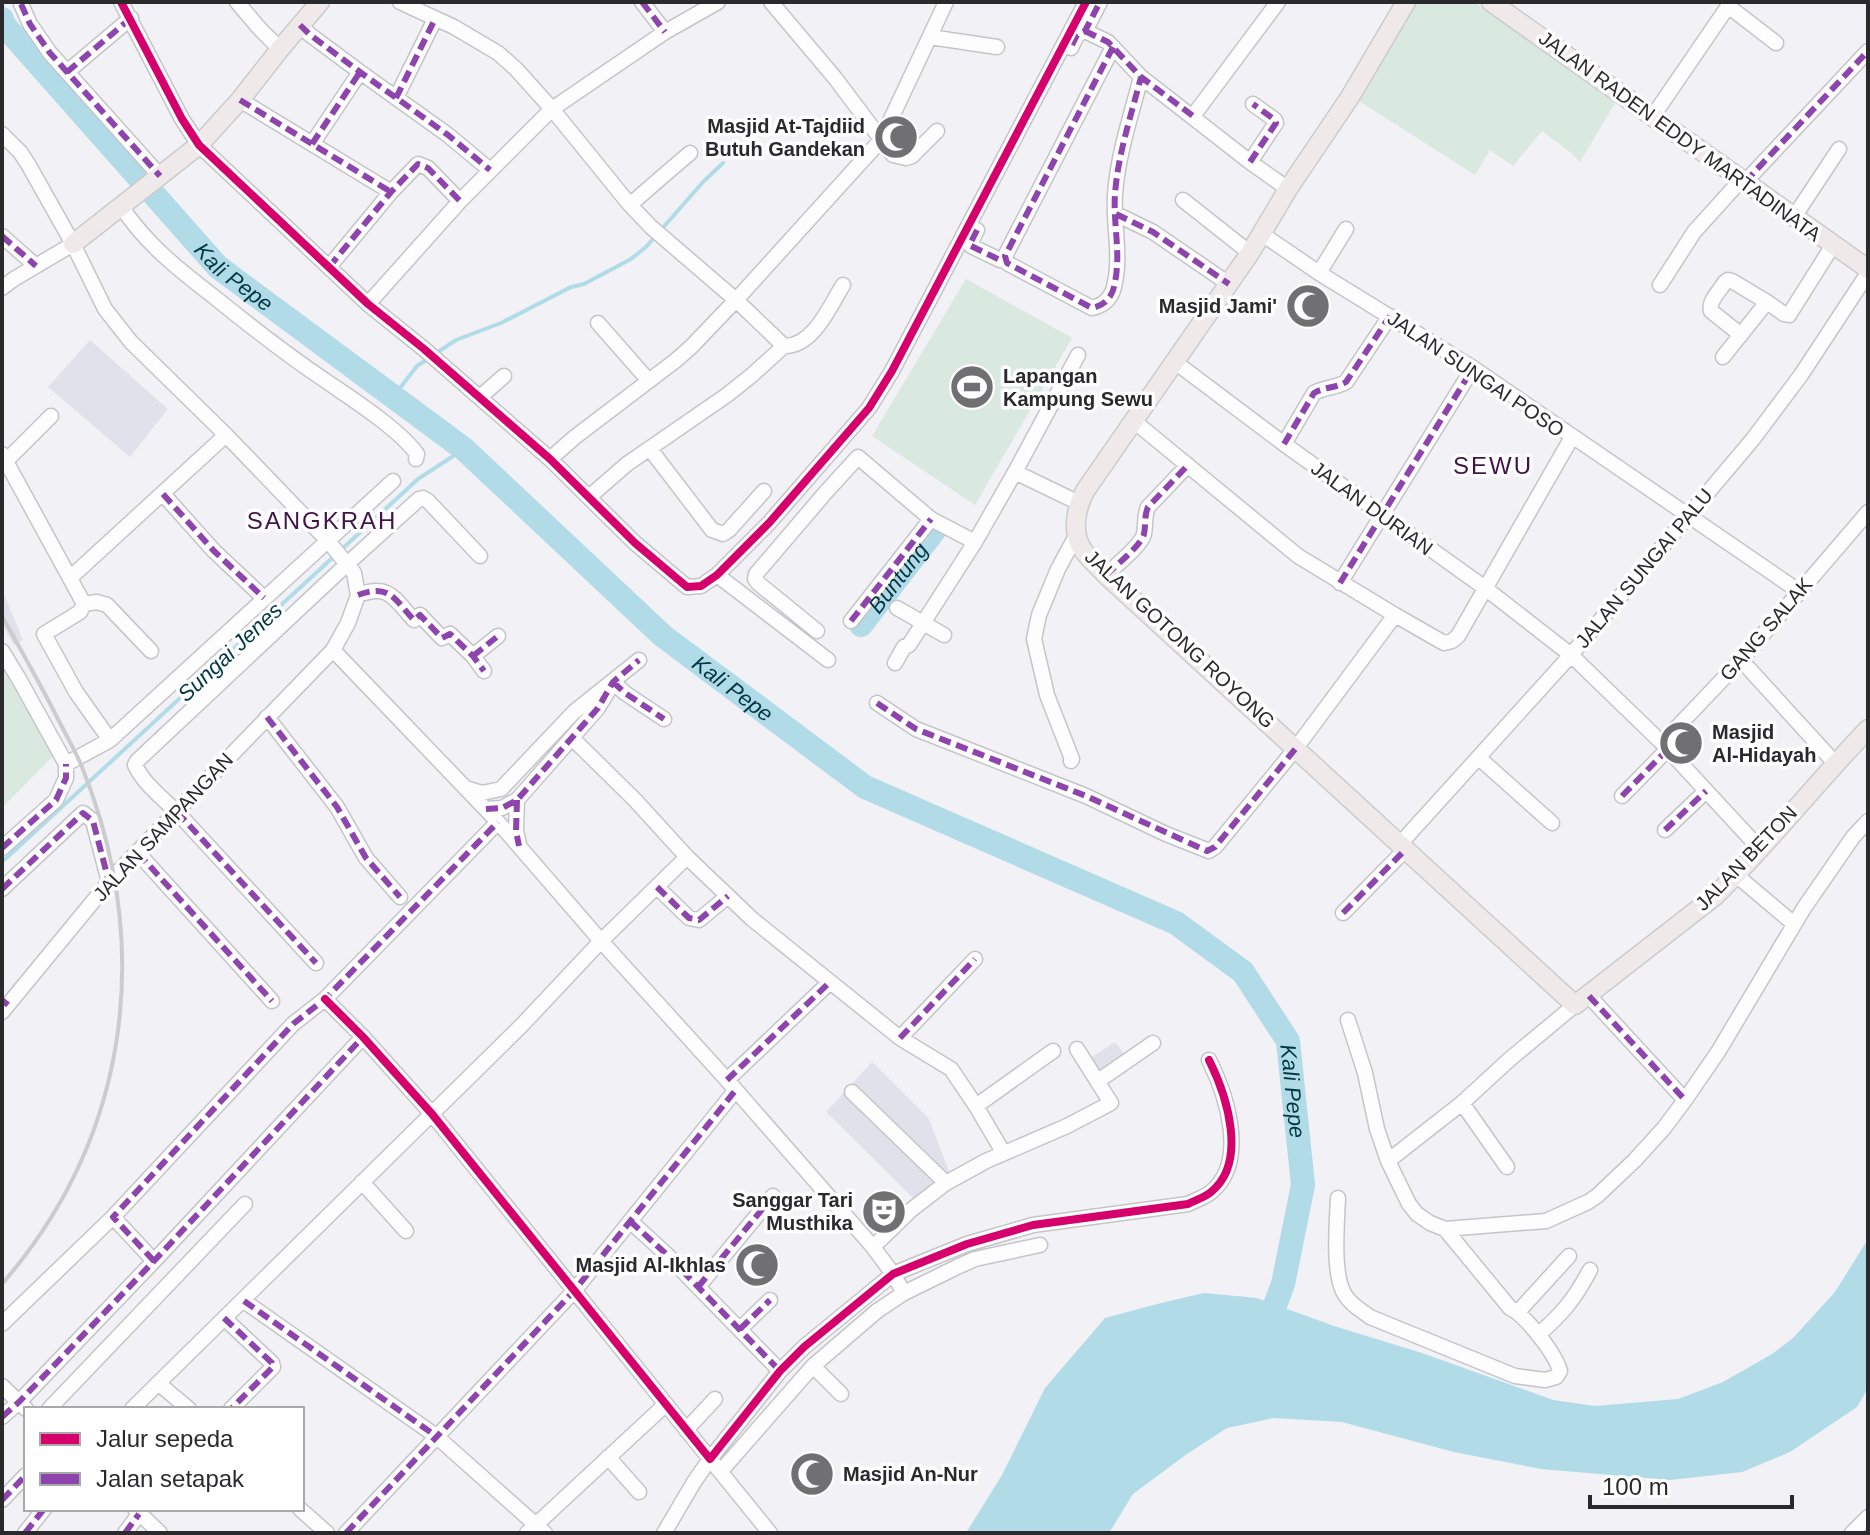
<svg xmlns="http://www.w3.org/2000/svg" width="1870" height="1535" font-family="Helvetica,sans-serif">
<rect width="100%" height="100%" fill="#f1f1f6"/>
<path fill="#e1e1eb" d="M90,340L168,409L130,457L48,387Z
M2,589L23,640L14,645L2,624Z
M1115,1042L1128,1059L1100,1077L1089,1059Z
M872,1062L929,1119L951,1176L918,1203L826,1112Z"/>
<path fill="#d9e9df" d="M1411,2H1474L1618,98L1580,162L1571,153L1542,131L1513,166L1490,150L1475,175L1356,99Z
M966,279L1072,338L975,505L872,436Z
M2,663L54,755L2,808Z"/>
<path fill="#b2dbe8" d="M1868,1239V1388L1857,1407L1790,1452L1742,1472L1670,1480L1541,1469L1454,1452L1342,1422L1274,1418L1227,1428L1187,1454L1133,1494L1109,1533H966L1002,1475L1045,1388L1105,1318L1161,1303L1204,1293L1257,1298L1334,1326L1422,1353L1553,1400L1595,1406L1678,1399L1723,1382L1772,1354L1793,1338L1835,1292Z"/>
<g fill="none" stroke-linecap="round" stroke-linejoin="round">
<path stroke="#b2dbe8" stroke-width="4" d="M393,397L417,366L456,340L501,323L571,287L584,284L631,259L646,247L703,182L723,163
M2,862L418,479L464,449"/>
<g stroke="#b2dbe8" stroke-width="24">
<path id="s1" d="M2,19L3,24L218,267L464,449L663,636L865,787L1176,923L1243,972L1288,1041L1303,1185L1283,1284L1264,1335"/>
<path id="s2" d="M861,625L934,531"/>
</g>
<g stroke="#c5c5c9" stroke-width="17">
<path id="minor" d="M121,2L182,119L199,145L368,304L424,349L550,459L635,543L687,587L701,586L717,575L769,523L869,408L892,371L1086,2
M237,2L259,28L280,49
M400,2L454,27L498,53L516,69L552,109L630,205L651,227L736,300L784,346
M642,2L665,32
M771,2L835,78L893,155L906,158L912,156L937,131
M21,4L30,24L50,53L160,176
M1728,6L1776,43
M300,25L309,34L360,72L448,135L490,170
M1085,31L1108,42L1141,77L1250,162L1288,189
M930,37L997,47
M1113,47L1005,256L1007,263L1092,308C1106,305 1113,296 1115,282C1121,253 1113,223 1115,194C1118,154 1131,116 1141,77
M1071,48L1077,35L1085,31L1100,2
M67,72L131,18
M396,98L435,19
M240,100L391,192
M1193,116L1278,2
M1653,116L1731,2
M2,134L20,152L28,164L73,244L105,309L131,342L226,435L329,542L354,573L358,595L348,623L333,650L114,876L2,1012
M312,144L360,72
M1250,162L1276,123L1275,120L1253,104
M1745,182L1868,51
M1183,200L1250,253
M630,205C650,187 670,170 690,153
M121,206C145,243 179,270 213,296C250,326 287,355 326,381C352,399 399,429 417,454L416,459
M1116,214L1153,232L1229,284
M1794,217L1839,149
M977,230L970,244L971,246L1000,260H1005
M1262,234L1319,273L1473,368L1800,592
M2,236L36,266
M329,267L391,192L418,164L428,168L460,201
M1319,273L1346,229
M1660,285L1694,232L1741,180
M2,288L14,279L73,244
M368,304L460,201L552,109L665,32L718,2
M598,323L649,381
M1741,335L1711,311C1708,301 1720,291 1725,282L1728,280L1732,281L1767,302
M1723,357L1767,302L1784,314L1789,315L1833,245
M1175,362L1284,444L1485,588L1571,655L1662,743L1760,849
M480,397L504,376
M1135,422L1298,556L1395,615L1444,643L1452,641L1458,636L1572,437
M1284,444L1314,393C1324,387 1336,388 1346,382L1390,316
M650,449L712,530L723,534L729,530L764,491
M2,454L84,604
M550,459L575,437L675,361L691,347L736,300L881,140L946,2
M6,461L51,416
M1015,472L1078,355
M163,494L214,551L264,598
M589,497L627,464L727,395L752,375L784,346C813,347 830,306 843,285
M717,575L828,660
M1106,575C1116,565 1141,546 1144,534C1146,524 1144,516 1148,507L1188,465
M70,578L226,435
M1340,583L1473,368
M358,595C390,583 394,599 414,620L420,615L442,638L450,634L473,656L484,671
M897,608L944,635
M851,621L931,519
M817,631L758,583L755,579L756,574L826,492L858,457L931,519L975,542
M333,650L498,822L601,941L727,1080L873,1247L893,1274L904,1293
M2,651L19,679L66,764L110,740L393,481
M473,656L498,636
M1741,660L1835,763
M895,663L904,647L909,645L975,542L1015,472L1079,503
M613,682L625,693L664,719
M877,703L916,729L1086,796L1166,834L1209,851L1215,847L1296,748L1395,615
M267,717L337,807L366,858L400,897
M572,738L635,800L687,857L752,919L900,1038L951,1069L976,1106L1003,1152
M110,740L76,692L44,634L80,612L84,604L97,602L107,605L151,651
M1662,743L1741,660L1868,512
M1479,758L1552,823
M1071,761L1072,759L1047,695L1034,639L1039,615L1058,569L1077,534
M465,788L482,793L501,789L574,712L639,660
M1622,796L1667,750
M517,800L516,831L519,844
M486,809L502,808L517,800L598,708L611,686
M1665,830L1706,791
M1399,845L1571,655L1753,439L1801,375L1868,273
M2,848L56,800L66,778V764
M138,853L272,1001
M1736,875L1794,924
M657,887L689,918L699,920L728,896
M2,889L83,813L93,821L109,882
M1343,913L1405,850
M316,963L177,812C163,799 143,783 135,765L137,761L347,564L419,499L423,498L428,501L480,556
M1589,996L1685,1100
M325,999L363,1037L432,1114L710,1459L780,1371L804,1347L893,1274L967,1244L1033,1225L1188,1204C1195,1200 1204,1198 1211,1192C1248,1162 1227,1096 1209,1060
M1348,1020L1365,1073L1377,1129L1388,1161L1409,1204L1417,1214L1430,1223L1445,1229L1546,1221L1588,1202L1597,1196L1635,1160L1664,1128L1685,1100L1718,1052L1804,908L1853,837L1868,821
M900,1038L975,959
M727,1080L829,983
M1098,1081L1153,1043
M852,1092L946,1183L986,1161L1067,1126L1111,1103L1077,1049
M1462,1103L1507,1167
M976,1106L1053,1051
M1388,1161L1462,1103L1510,1059L1575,1005
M362,1182L406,1231
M1338,1198C1337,1223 1332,1275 1345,1295C1351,1305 1361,1310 1370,1317L1515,1376L1545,1380L1556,1377L1560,1371C1555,1353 1526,1316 1510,1308L1445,1229
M113,1217L154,1261
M630,1221L665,1253L780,1371
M873,1247L911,1210L946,1183
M698,1287L773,1196
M244,1301L436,1436L545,1533
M1518,1312L1569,1256
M224,1318L272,1363L273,1367L231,1409
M2,1324L113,1217L293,1024L325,999L498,822
M740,1329L770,1300
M1538,1335C1563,1313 1574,1300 1590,1270
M813,1366L841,1394
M158,1383L189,1409
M2,1386L26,1409
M49,1409L245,1204
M132,1409L522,1025L601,941L687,857
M2,1417L19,1402L154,1261L363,1037
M686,1430L715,1399
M608,1457L639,1492
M721,1471L813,1366L877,1311L904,1293L957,1267L975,1259L1040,1245
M2,1500L26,1475
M135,1509L160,1533
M300,1509L327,1533
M25,1533L44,1509
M125,1533L139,1514
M346,1533L574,1291L735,1091
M527,1533L665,1405
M664,1533L694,1482L710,1459L770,1533
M1852,1533L1868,1517"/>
</g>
<g stroke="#cbcbce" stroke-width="21">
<path id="major" d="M1406,2L1350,97L1288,189L1250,253L1085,491C1076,508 1071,533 1083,550C1089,559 1099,567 1106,575L1575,1005L1715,896C1769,843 1816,783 1868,729
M1491,2L1868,269
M73,244L199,145L240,100L280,49L320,2"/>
</g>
<use href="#minor" stroke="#fdfdfe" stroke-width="14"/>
<use href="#major" stroke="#efeae9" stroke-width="18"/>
<path stroke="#ccccce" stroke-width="4" d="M2,616C22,652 42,687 60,723C67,737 76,752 82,767C154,947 130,1136 2,1284"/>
<path stroke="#8e44ad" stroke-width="6" stroke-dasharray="12 6" stroke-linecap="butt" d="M642,2L665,32
M21,4L30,24L50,53L160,176
M300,25L309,34L360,72L448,135L490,170
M1085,31L1108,42L1141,77L1193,116
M1072,45L1077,35L1085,31L1100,2
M1113,47L1005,256L1007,263L1092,308C1106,305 1113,296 1115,282C1121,253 1113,223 1115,194C1118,154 1131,116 1141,77
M67,72L131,18
M396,98L435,19
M240,100L391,192
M312,144L360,72
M1250,162L1276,123L1275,120L1253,104
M1745,182L1868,51
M1116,214L1153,232L1229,284
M977,230L970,244L971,246L1000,260H1005
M2,236L36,266
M329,267L391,192L418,164L428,168L460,201
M1284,444L1314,393C1324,387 1336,388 1346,382L1390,316
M163,494L214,551L264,598
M1106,575C1116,565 1141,546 1144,534C1146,524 1144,516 1148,507L1188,465
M1340,583L1473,368
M358,595C390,583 394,599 414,620L420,615L442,638L450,634L473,656L484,671
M851,621L931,519
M473,656L498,636
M613,682L625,693L664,719
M877,703L916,729L1086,796L1207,851L1215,847L1296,748
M267,717L337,807L366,858L400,897
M1622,796L1667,750
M517,800L516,831L519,846
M486,809L502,808L517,800L598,708L613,682L639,660
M177,812L316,963
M1665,830L1706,791
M2,848L56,800L66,778V764
M138,853L272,1001
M657,887L689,918L699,920L728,896
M2,889L83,813L93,821L109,882
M1343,913L1405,850
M1589,996L1685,1100
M2,1000L8,1005
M900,1038L975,959
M727,1080L829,983
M630,1221L665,1253L780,1371
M154,1261L113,1217L293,1024L325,999L498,822
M698,1287L773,1196
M244,1301L436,1436
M224,1318L272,1363L273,1367L231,1409
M740,1329L770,1300
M2,1417L19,1402L154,1261L363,1037
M2,1500L26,1475
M25,1533L44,1509
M125,1533L139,1514
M346,1533L574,1291L735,1091"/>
<g stroke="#fefefe" stroke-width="13">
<path id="cycleway" d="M121,2L182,119L199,145L368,304L424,349L550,459L635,543L687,587L701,586L717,575L769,523L869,408L892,371L1086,2
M325,999L363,1037L432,1114L710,1459L780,1371L804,1347L893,1274L967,1244L1033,1225L1188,1204C1195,1200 1204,1198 1211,1192C1248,1162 1227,1096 1209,1060"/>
</g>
<use href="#cycleway" stroke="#d6006c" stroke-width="8"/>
</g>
<defs>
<g id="mosque-disc" transform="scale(2.3)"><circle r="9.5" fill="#707073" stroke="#fefefe"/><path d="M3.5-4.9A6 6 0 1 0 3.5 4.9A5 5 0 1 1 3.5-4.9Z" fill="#fff"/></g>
<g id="stadium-disc" transform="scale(2.3)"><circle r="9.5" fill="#707073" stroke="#fefefe"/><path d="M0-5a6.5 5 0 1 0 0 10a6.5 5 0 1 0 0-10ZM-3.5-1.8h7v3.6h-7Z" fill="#fff"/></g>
<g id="theatre-disc" transform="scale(2.3)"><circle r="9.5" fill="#707073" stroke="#fefefe"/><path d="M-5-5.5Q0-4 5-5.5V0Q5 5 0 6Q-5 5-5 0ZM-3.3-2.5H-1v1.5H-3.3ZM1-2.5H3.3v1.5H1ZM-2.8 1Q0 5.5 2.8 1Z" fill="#fff"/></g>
</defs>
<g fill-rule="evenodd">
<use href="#mosque-disc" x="896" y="137"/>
<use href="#mosque-disc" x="1308" y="306"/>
<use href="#stadium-disc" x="972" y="387"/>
<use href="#mosque-disc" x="1681" y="743"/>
<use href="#theatre-disc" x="884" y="1212"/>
<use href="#mosque-disc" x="757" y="1265"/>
<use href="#mosque-disc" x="812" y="1474"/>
</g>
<g text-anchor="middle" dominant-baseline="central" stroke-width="7" stroke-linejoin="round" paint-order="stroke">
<g font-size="20" font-weight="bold" fill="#2a2a2d" stroke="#fefefe" text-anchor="end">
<text x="865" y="126">Masjid At-Tajdiid<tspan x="865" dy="23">Butuh Gandekan</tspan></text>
<text x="1277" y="306">Masjid Jami'</text>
<text x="1003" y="376" text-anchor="start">Lapangan<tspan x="1003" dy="23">Kampung Sewu</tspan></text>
<text x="1712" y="732" text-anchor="start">Masjid<tspan x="1712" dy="23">Al-Hidayah</tspan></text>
<text x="853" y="1200">Sanggar Tari<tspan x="853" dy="23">Musthika</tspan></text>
<text x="726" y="1265">Masjid Al-Ikhlas</text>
<text x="843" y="1474" text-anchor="start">Masjid An-Nur</text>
</g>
<g font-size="20" fill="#2a2a2d" stroke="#fefefe">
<text transform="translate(1680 136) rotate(36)">JALAN RADEN EDDY MARTADINATA</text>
<text transform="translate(1476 374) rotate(34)">JALAN SUNGAI POSO</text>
<text transform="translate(1372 508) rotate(36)">JALAN DURIAN</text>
<text transform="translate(1644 568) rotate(-50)">JALAN SUNGAI PALU</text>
<text transform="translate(1766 629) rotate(-49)">GANG SALAK</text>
<text transform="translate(1180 639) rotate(43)">JALAN GOTONG ROYONG</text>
<text transform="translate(163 827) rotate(-47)">JALAN SAMPANGAN</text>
<text transform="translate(1746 858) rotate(-46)">JALAN BETON</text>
</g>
<g font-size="22" font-style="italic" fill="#003743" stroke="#fefefe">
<text stroke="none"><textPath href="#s1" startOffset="348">Kali Pepe</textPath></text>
<text stroke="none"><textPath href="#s2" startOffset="60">Buntung</textPath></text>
<text transform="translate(230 652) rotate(-43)">Sungai Jenes</text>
<text stroke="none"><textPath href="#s1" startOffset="996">Kali Pepe</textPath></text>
<text stroke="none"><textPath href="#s1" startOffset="1716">Kali Pepe</textPath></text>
</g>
<g font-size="24" letter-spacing="2" fill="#411447" stroke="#fefefe">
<text x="1493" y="465">SEWU</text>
<text x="322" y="520">SANGKRAH</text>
</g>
</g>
<rect width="1870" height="1535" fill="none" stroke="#2a2a2d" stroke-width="8"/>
<rect x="24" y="1407" width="280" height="104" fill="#fefefe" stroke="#a9a9aa" stroke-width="2"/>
<rect x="40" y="1433" width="40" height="12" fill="#d6006c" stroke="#a9a9aa" stroke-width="2"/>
<text x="96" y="1447" font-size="24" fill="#2a2a2d">Jalur sepeda</text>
<rect x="40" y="1473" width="40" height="12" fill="#8e44ad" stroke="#a9a9aa" stroke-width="2"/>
<text x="96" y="1487" font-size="24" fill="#2a2a2d">Jalan setapak</text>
<path d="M1590 1495v12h202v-12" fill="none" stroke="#2a2a2d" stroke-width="4"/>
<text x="1602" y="1495" font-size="24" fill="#2a2a2d" stroke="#fefefe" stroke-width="6" paint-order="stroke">100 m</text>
</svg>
